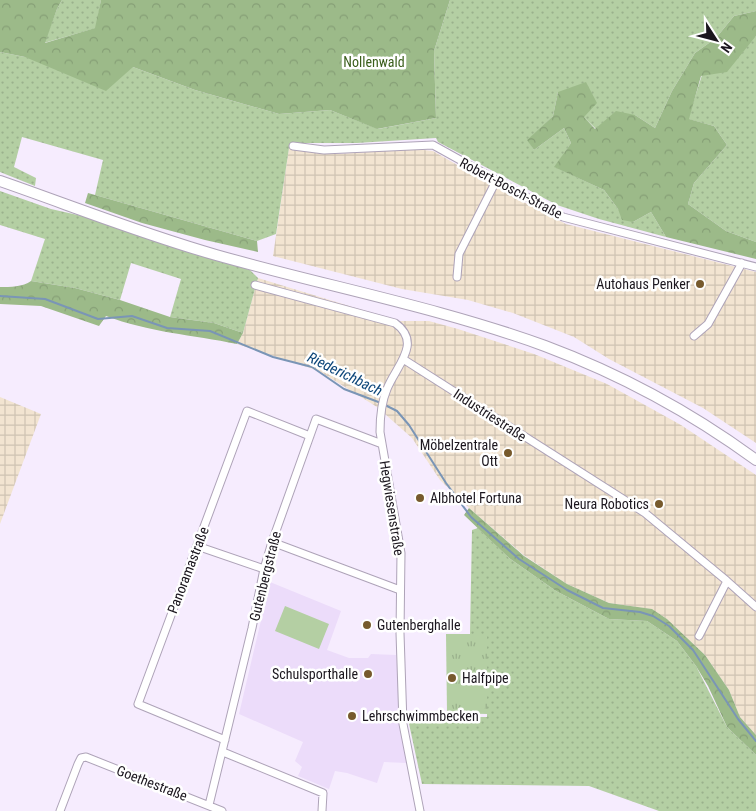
<svg xmlns="http://www.w3.org/2000/svg" width="756" height="811" font-family="'Roboto Condensed',sans-serif">
<defs>
<pattern id="industrial-grid" width="8" height="8" patternUnits="userSpaceOnUse" patternTransform="scale(1.25)"><rect width="8" height="8" fill="#f2e4d1"/><path d="M0 4h8M4 0v8" fill="none" stroke="#cfc3b3"/></pattern>
<pattern id="grass-dots" width="8" height="8" patternUnits="userSpaceOnUse" patternTransform="scale(1.25)"><rect width="8" height="8" fill="#b4cfa3"/><path d="M2 2h.1M6 6h.1" fill="none" stroke="#9ab18c" stroke-width="1.8" stroke-linecap="round"/></pattern>
<pattern id="forest-crowns" width="20" height="18" patternUnits="userSpaceOnUse" patternTransform="scale(1.25)"><rect width="20" height="18" fill="#9cba89"/><path d="M2 6a3 3 0 1 1 6 0M12 15a3 3 0 1 1 6 0" fill="none" stroke="#869f76"/></pattern>
<pattern id="park-tufts" width="24" height="20" patternUnits="userSpaceOnUse" patternTransform="scale(1.25)"><rect width="24" height="20" fill="#b4cfa3"/><path d="M3 7l-1-3M5 7V3M7 7l1-3M15 17l-1-3M17 17v-4M19 17l1-3" fill="none" stroke="#9ab18c"/></pattern>
</defs>
<rect width="100%" height="100%" fill="#f6ecfe"/>
<path fill="#ecdcfa" d="M270,582L341,611L327,650L349,658H368L371,654L396,655L406,763L384,762L377,783L347,773L335,771L329,789L298,776L302,767L295,761L303,742L239,714Z"/>
<path fill="url(#industrial-grid)" d="M289,148L337,154L415,149L433,151L499,189L566,224L756,272V443L703,408L609,359L574,337L513,313L468,300L402,289L273,256Z
M258,278L398,321H429L458,329L534,354L607,384L681,425L756,475V735L740,717L729,690L705,655L667,619L651,609L609,603L567,584L525,556L469,508L440,480L412,438L377,407L319,371L237,344L243,333Z
M0,397L41,414L0,524Z"/>
<path fill="url(#grass-dots)" d="M62,0H101L96,28L44,43L57,9Z
M450,0H756V11L734,16L716,38L695,53L672,91L655,128L635,115L596,129L558,92L553,116L528,140L534,150L564,128L571,143L555,167L604,190L618,209L633,222L651,212L666,237L599,219L557,205L438,142L436,138L357,143H301L289,148L276,234L257,241L95,195L103,160L22,137L14,167L36,178L35,186L0,172V52L25,57L133,67L195,90L279,114L330,110L378,129L436,118L434,51Z
M756,36V242L726,231L688,204L694,183L727,145L714,126L688,119L702,75Z
M0,191L51,209L82,216L165,244L250,270L258,278L243,333L214,323L170,317L181,279L131,263L120,300L75,288L31,281L45,239L0,225Z
M478,528L509,558L556,591L609,619L647,621L677,641L696,666L727,727L756,755V811H659L589,786L422,784L408,719L410,717H487V634H470L472,530Z"/>
<path fill="url(#forest-crowns)" d="M0,0H62L57,9L45,43L95,28L101,0H450L434,51L436,118L377,129L330,110L279,114L195,90L133,67L106,91L25,57L0,52Z
M756,11V36L727,72L701,76L689,119L714,126L727,145L694,183L688,204L726,231L756,242V259L666,237L651,212L633,222L622,220L618,209L604,190L554,167L571,143L564,128L534,150L527,140L553,116L558,92L586,82L597,103L584,117L595,129L616,111L635,115L655,128L672,91L695,53L716,38L734,16Z
M88,193L257,241L258,252L205,240L142,223L85,203Z
M31,281L75,288L120,300L170,317L214,323L243,333L237,344C193,335 148,332 106,316L99,326L41,306L0,304V287C10,287 23,287 31,281Z
M469,508L524,556L567,584L609,603L652,609L667,619L705,655L729,690L740,717L756,735V755L727,727L708,686L696,666L677,641L647,621L609,619L556,591L509,558L464,515Z"/>
<path fill="url(#park-tufts)" d="M446,634H487V714L447,713Z"/>
<path fill="#b4cfa3" d="M285,606L329,624L319,649L275,631Z
M461,673H484V711H461Z"/>
<g fill="none" stroke-linecap="round" stroke-linejoin="round">
<path stroke="#7a95b6" stroke-width="2" d="M0,296L45,299L98,319L132,316L167,328L210,331L273,357L312,367L344,389L381,403
M385,405L397,411L409,425L446,483L471,517L519,559L567,590L603,608L640,612L653,616L669,626L693,650L738,719L756,741"/>
<g stroke="#aea3b8" stroke-width="9">
<path id="minor" d="M293,146L324,150L433,145L563,217L756,267
M457,277L459,254L496,181
M255,285L395,323C423,343 396,366 387,389C381,403 380,416 380,432L401,553L400,633L403,724L420,811
M694,336L708,324L742,263
M403,359L645,513L727,581L756,607
M272,542L400,590
M197,546L264,569
M699,636L727,581
M225,740L138,704L247,411L310,436
M223,752L323,793L322,811
M209,805L252,628L264,569L272,542L316,419L382,444
M60,811L78,764L81,758L86,757L222,811"/>
</g>
<g stroke="#aea3b8" stroke-width="12">
<path id="highway" d="M0,181C72,206 142,234 216,255C325,286 438,307 545,346C620,374 692,413 756,460"/>
</g>
<use href="#minor" stroke="#fff" stroke-width="7"/>
<use href="#highway" stroke="#fff" stroke-width="10"/>
</g>
<g fill="#775a2d" stroke="#fff" stroke-width="2">
<circle cx="700" cy="284" r="5"/>
<circle cx="508" cy="453" r="5"/>
<circle cx="420" cy="498" r="5"/>
<circle cx="659" cy="504" r="5"/>
<circle cx="367" cy="625" r="5"/>
<circle cx="368" cy="674" r="5"/>
<circle cx="452" cy="678" r="5"/>
<circle cx="352" cy="716" r="5"/>
</g>
<g text-anchor="middle" dominant-baseline="central" stroke-width="5" stroke-linejoin="round" paint-order="stroke">
<g font-size="14" fill="#3a5e1b" stroke="#fff">
<text x="374" y="62">Nollenwald</text>
</g>
<g font-size="14" fill="#1b161e" stroke="#fff">
<text transform="translate(511 188) rotate(28)">Robert-Bosch-Straße</text>
<text transform="translate(490 415) rotate(33)">Industriestraße</text>
<text transform="translate(392 508) rotate(81)">Hegwiesenstraße</text>
<text transform="translate(188 570) rotate(-69)">Panoramastraße</text>
<text transform="translate(265 576) rotate(-76)">Gutenbergstraße</text>
<text transform="translate(152 783) rotate(21)">Goethestraße</text>
</g>
<g font-size="14" fill="#1b161e" stroke="#fff" text-anchor="end">
<text x="690" y="284">Autohaus Penker</text>
<text x="498" y="445">Möbelzentrale<tspan x="498" dy="16">Ott</tspan></text>
<text x="430" y="498" text-anchor="start">Albhotel Fortuna</text>
<text x="649" y="504">Neura Robotics</text>
<text x="377" y="625" text-anchor="start">Gutenberghalle</text>
<text x="358" y="674">Schulsporthalle</text>
<text x="462" y="678" text-anchor="start">Halfpipe</text>
<text x="362" y="716" text-anchor="start">Lehrschwimmbecken</text>
</g>
<g font-size="15" font-style="italic" fill="#0d467a" stroke="#fff">
<text transform="translate(345 374) rotate(26)">Riederichbach</text>
</g>
</g>
<g transform="translate(716 40) rotate(126)" stroke="#ffffff" stroke-width="4" paint-order="stroke">
<path d="M0-4L9 19L0 12L-9 19Z" fill="#1b161e"/>
<text y="-8" font-size="14" font-weight="bold" text-anchor="middle" fill="#1b161e">N</text>
</g>
</svg>
